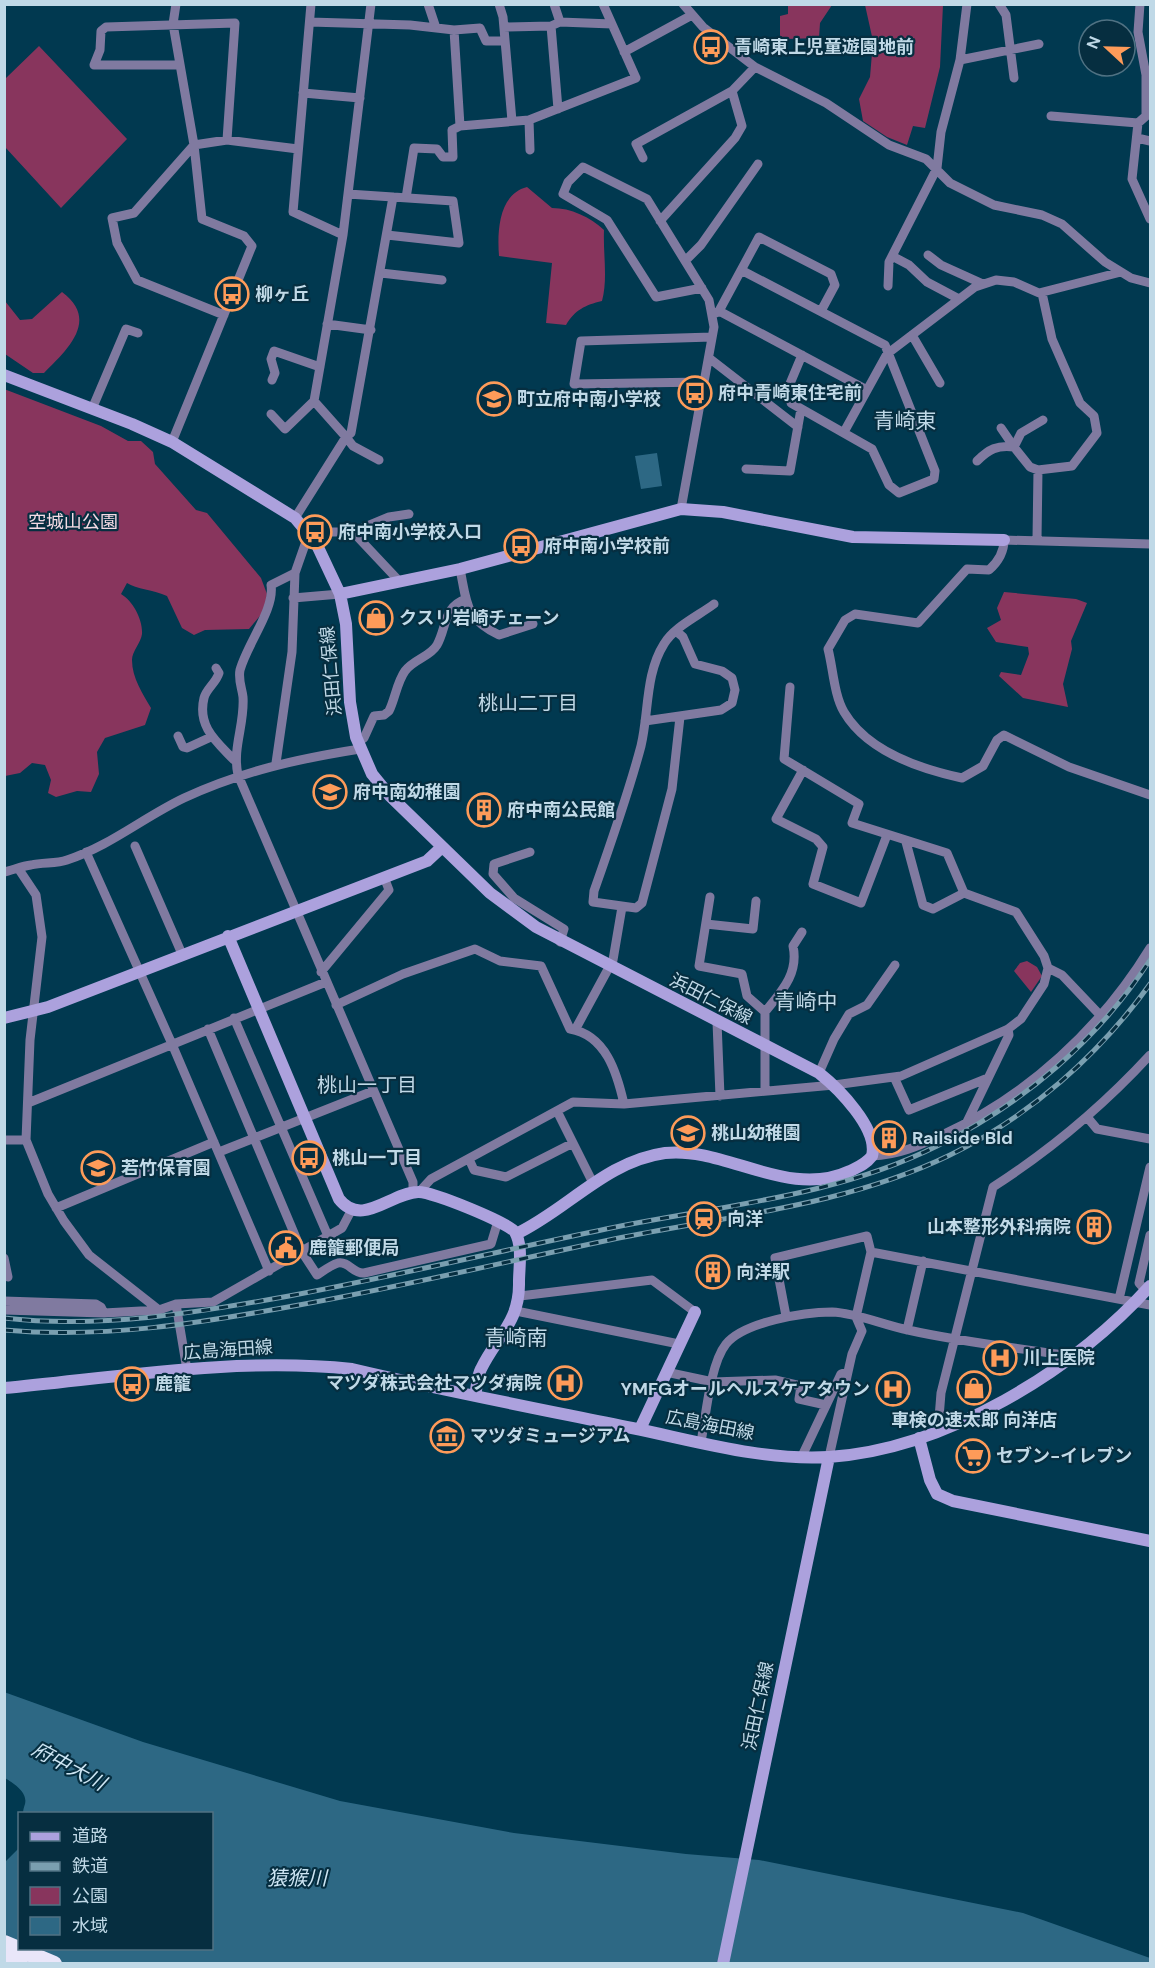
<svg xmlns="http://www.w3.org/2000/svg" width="1155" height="1968" font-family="'DM Sans','Noto Sans JP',sans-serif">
<rect width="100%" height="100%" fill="#013950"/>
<path fill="#88355d" d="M788,5H832L820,23L819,38L786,39L780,37V16L788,14Z
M865,5H943L940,67L925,128L913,126L907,145L887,137L863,121L859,99L870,77L873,41Z
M39,46L127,139L61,208L5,147V79Z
M527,187L552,208C571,208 590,217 604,230C603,254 608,279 602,301C585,305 575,310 566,325L546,323L552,263L499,256C497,231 499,194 527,187Z
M62,292C100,320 67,350 44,373H33L5,354V301L20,320L32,319Z
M4,389L101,426L128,441H141L153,452L155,464L196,510L207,513L261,578L267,594L264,611L249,629L205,630L194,635L182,628L167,596C154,590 136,589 127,583L121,594C133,601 143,620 142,634C141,643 132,651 132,660C132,678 143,694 151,708L145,725L105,738L97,752L99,774L91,792L77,791L56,797L48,793L51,780L45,765L32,763L20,773L5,776Z
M1004,592L1076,599L1087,603L1071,641L1072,649L1063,684L1068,707L1023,698L999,676L1001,672L1021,675L1029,654L1028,647L996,642L987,628L1001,620L997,608Z
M1027,961L1037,967L1042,976L1031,992L1014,971L1020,963Z"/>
<path fill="#2d6884" d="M657,453L662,486L641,489L635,456Z
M4,1692L143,1742L340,1801L514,1833L686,1854L759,1860L1023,1913L1150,1958V1963H5V1862L19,1848L20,1948H212V1814L23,1813C23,1810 24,1807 25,1804C28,1792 13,1783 5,1778Z"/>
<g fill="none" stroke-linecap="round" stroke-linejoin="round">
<path stroke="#807aa0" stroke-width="9" d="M311,4L293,212L343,235
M428,4L436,28
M499,4L503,17L512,121
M554,4L560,22
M683,4L703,27L755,67L826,103L889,145L926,159L950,183L994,205L1042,215L1062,224L1105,262L1131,278L1150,283
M999,4L1006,15L1014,78
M1140,4L1138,32L1146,75V116L1138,123L1132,179L1150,219
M310,22L410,25L454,30L480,28L486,41H505
M504,27L551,26
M454,30L460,126L529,120L636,78L603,4
M624,52L692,15
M960,60L1039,44
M180,65H94L100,50L101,31L106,27L235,23L227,140
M303,93L360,98
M558,109L551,26L560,22L612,24
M1051,116L1138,123
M529,120L530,150
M1137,138L1150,141
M643,158L636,144L732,91L755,67
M348,194L453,201L459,243L387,235
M406,198L414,148L437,149L443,157H453L452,130L460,126
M660,221L735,138L742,126L732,91
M928,255L941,265L983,284
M892,256L909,265L927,282L959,299
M685,261L701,245L758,164
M741,270L885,345L935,471L934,479L899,493L889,485L872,449L791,403L789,386L802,355
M381,273L442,280
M888,286L889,262L937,168L941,132L960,60L967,4
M719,311L759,237L831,274L835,285L821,311
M716,313L719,311L867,390
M224,315L137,280L117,243L112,218L134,213L194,145L227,140L298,149
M327,324L371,330
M912,335L940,383
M709,358L798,427
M272,380L275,373L271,359L274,351L320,367
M704,382L574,384L581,341L712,337
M92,409L126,329L138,333
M271,414L285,429L314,401
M1001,428L1014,447L1021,433L1043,420
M844,432L887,354L975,287L996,280L1014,282L1039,293L1121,272
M172,442L252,246L244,236L202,219L194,145L173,24L176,4
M379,460L353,446L346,437L351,433L393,197
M977,461C989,449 997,445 1014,447L1030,467L1038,470
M746,469L790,471L801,409
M681,509L714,327L709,300L647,199L583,167L568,182L563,194L607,220L656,297L702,288
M295,518L346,437L314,401L343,235L371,4
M328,532H353
M1037,539L1038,470L1072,466L1097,433L1094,416L1080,403L1052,339L1042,293
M1150,544L1004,540C1004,552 998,562 989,570L967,569L918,623L855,614L845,620L828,649C833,668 834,695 844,712C867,751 920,769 962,778L983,766L997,740L1004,735L1069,767L1150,795
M460,569C467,603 465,619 499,635L533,624
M295,573L271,585C275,609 247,644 240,670C238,680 242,688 243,697C245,724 232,748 238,775L413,1182V1193
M400,582L353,532L389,517L409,514
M293,598L340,594
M216,668L219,673C216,683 206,689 204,698C197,727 217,742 234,760
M680,717L672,789L642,903L636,908L593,902L594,891C611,843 628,795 641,746C649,713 645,674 664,644C674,627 698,616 714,604
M645,721L721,710L732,703L735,690L732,678L722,671L695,664L683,637L676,631
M178,736L183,747L187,748L211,737
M358,742L364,738L374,716L384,715L389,711C395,699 397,682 405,671C414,659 430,657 437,645C447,627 443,607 466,599
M276,763L292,652L295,573L309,533
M803,770L776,819L816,839L823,847L813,884L861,903L887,835
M906,842L923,905L933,909L964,893
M135,846L182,954
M86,852L172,1044L269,1271
M530,852L494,864L493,874L514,898L564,929L560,942
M18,868L36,895L42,937L30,1040L26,1140L48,1194L64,1221L89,1255L159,1310
M4,872C13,870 22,866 31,865C43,862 56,864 67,860C110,846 144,817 184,798C243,771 297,759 360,749
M710,897L699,966L742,974L747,996L765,1012C781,992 799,974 793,946L802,932
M706,924L753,929L756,901
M1048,968L1062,975L1100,1015
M321,972L389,890L384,877
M336,1005L403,974L475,949L500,961L541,966L570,1029C606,1035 617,1073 624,1104
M765,1012V1091
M234,1018L328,1236
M717,1022L720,1096
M208,1029L302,1252L317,1275C323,1271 331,1265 338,1263C349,1261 353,1274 364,1273L491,1244L498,1221
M575,1030L613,960L622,907
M819,1073L834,1039L849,1014L867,1005L895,965
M894,1077L909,1110L988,1078
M28,1103L326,982
M557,1111L593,1183
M1087,1117L1097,1129L1150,1139
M966,1124L1009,1035L1008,1029
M4,1140H26
M219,1152L373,1091
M872,1156C898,1155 919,1146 942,1135C1028,1096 1101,1028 1150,948
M469,1159L474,1170L506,1177L573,1143
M420,1191L431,1179L573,1102L624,1104L834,1085L901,1076L1008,1029L1021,1019L1044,984L1048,968L1044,956L1016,912L964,893L947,853L852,823L859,804L784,759L790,687
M56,1208L214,1142
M4,1258L8,1277
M1146,1291L1139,1283L1150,1235
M520,1296L652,1280L695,1312
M1119,1299L1150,1167
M4,1301L96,1304L101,1307L104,1313
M176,1304L187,1370
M4,1310L104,1313L159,1310L176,1304L213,1302L342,1228L351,1211
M516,1311L679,1344
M786,1316L775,1258L867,1236L871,1252L1150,1305
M907,1330L923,1261
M666,1372L713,1382L775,1380L801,1386L799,1399L826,1405
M938,1430L941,1393L993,1187C1052,1149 1103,1106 1150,1055
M701,1442C706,1416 710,1364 726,1344C744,1322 804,1312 832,1312C857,1313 883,1325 908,1330C957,1341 1007,1347 1057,1354L1063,1362
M802,1456L841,1374L847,1372
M829,1457L852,1354L862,1331L856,1317L871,1252"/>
<path stroke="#aca1dd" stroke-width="12" d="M4,375L132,424L172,442L295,518L316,543L340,594L346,624L350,702L356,737L372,774L390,796L490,893L536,927L819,1073C838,1088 879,1129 872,1156C866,1164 858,1167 850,1171C788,1200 725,1146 665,1153C606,1161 567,1210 516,1234
M340,594L460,569L681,509L723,512L853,537L1004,540
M228,936L339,1199C362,1228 390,1193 418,1192C431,1191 509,1223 515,1232C523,1246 519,1267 519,1282C520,1322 497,1336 481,1369C477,1376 477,1387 475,1396
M4,1018L48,1007L427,861L442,847
M4,1388C120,1377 237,1357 352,1369C445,1391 539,1409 632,1428C696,1441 763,1461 829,1457C946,1449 1073,1371 1150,1286
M640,1429L695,1312
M919,1438L930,1480L937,1494L953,1501L1150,1541
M723,1964L829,1457"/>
<path stroke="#e9e6f9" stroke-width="16" d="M4,1943L54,1964
M4,1957L20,1964"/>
<g stroke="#7a9fb0" stroke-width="5">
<path id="rail" d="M4,1318C101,1329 195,1313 289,1296C395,1276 500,1251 606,1229C717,1206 835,1197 937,1146C1023,1104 1098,1040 1150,960
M4,1330C105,1339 201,1323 299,1305C405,1286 509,1261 614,1239C727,1216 845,1206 950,1155C1030,1116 1098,1056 1150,984"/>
</g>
<use href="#rail" stroke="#062e40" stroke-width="3" stroke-dasharray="9" stroke-linecap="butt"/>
</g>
<defs>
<g id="bus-ring" transform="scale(1.725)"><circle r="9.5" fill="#062e40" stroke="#fe9b59" stroke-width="1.5"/><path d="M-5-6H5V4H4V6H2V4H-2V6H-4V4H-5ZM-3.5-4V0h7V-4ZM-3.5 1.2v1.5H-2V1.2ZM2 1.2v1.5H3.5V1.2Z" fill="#fe9b59"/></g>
<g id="school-ring" transform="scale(1.725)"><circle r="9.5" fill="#062e40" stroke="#fe9b59" stroke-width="1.5"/><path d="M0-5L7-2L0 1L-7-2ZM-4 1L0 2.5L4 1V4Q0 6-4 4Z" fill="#fe9b59"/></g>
<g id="shop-ring" transform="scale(1.725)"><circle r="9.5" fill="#062e40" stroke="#fe9b59" stroke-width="1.5"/><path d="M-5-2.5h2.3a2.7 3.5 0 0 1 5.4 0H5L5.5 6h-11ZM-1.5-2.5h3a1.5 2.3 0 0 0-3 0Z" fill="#fe9b59"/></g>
<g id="building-ring" transform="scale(1.725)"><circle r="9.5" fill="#062e40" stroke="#fe9b59" stroke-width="1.5"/><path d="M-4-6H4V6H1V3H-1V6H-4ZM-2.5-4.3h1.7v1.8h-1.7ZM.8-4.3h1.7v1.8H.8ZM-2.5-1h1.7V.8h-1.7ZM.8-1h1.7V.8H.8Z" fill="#fe9b59"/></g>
<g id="station-ring" transform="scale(1.725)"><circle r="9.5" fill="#062e40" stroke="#fe9b59" stroke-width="1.5"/><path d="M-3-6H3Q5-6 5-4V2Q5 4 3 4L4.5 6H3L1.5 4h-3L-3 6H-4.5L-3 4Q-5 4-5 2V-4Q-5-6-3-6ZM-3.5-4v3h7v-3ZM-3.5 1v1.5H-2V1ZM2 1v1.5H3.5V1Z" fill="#fe9b59"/></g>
<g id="civic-ring" transform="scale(1.725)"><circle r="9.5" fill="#062e40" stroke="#fe9b59" stroke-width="1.5"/><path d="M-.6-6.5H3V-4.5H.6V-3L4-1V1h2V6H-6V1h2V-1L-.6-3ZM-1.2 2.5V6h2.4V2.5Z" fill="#fe9b59"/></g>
<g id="hospital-ring" transform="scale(1.725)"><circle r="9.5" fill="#062e40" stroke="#fe9b59" stroke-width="1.5"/><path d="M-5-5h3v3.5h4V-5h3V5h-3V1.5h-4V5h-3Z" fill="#fe9b59"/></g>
<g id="museum-ring" transform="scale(1.725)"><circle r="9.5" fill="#062e40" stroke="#fe9b59" stroke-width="1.5"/><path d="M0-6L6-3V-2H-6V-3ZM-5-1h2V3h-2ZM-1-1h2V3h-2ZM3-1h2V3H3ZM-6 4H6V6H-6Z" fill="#fe9b59"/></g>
<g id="supermarket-ring" transform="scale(1.725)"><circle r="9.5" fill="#062e40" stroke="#fe9b59" stroke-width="1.5"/><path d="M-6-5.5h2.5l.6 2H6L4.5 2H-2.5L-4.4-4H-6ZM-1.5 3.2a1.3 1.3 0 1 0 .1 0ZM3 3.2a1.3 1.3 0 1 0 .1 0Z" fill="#fe9b59"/></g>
</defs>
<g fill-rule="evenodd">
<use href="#bus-ring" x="711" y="47"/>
<use href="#bus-ring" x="232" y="294"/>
<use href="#bus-ring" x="695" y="393"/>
<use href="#school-ring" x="494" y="399"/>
<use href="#bus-ring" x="315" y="532"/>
<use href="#bus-ring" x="521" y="546"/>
<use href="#shop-ring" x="376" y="618"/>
<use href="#school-ring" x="330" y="792"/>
<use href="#building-ring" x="484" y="810"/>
<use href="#school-ring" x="688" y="1133"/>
<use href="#building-ring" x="889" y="1138"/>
<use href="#bus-ring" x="309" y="1158"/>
<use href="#school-ring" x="98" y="1168"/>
<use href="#station-ring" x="704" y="1219"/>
<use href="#building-ring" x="1094" y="1227"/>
<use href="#civic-ring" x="286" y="1248"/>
<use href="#building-ring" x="713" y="1272"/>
<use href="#hospital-ring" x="1000" y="1358"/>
<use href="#hospital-ring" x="565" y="1383"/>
<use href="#bus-ring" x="132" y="1384"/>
<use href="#shop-ring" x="974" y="1388"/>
<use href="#hospital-ring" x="893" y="1389"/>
<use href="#museum-ring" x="447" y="1436"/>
<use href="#supermarket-ring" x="973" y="1456"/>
</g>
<g text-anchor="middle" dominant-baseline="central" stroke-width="4.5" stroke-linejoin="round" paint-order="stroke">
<g font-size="18" font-weight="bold" fill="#c0d9e7" stroke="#062e40" text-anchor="start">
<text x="734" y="47">青崎東上児童遊園地前</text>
<text x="255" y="294">柳ヶ丘</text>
<text x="718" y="393">府中青崎東住宅前</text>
<text x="517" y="399">町立府中南小学校</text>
<text x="338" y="532">府中南小学校入口</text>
<text x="544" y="546">府中南小学校前</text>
<text x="399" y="618">クスリ岩崎チェーン</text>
<text x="353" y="792">府中南幼稚園</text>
<text x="507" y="810">府中南公民館</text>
<text x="711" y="1133">桃山幼稚園</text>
<text x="912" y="1138">Railside Bld</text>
<text x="332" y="1158">桃山一丁目</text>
<text x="121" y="1168">若竹保育園</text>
<text x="727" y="1219">向洋</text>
<text x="1071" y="1227" text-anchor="end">山本整形外科病院</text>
<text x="309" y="1248">鹿籠郵便局</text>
<text x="736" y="1272">向洋駅</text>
<text x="1023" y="1358">川上医院</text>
<text x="542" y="1383" text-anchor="end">マツダ株式会社マツダ病院</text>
<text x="155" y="1384">鹿籠</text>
<text x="870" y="1389" text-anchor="end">YMFGオールヘルスケアタウン</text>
<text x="974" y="1420" text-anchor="middle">車検の速太郎 向洋店</text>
<text x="470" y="1436">マツダミュージアム</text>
<text x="996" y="1456">セブン-イレブン</text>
</g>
<g font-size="18" fill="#f4dae4" stroke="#062e40">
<text x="73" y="522">空城山公園</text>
</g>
<g font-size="18" fill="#c0d9e7" stroke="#062e40">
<text transform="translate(331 671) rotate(-95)">浜田仁保線</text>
<text transform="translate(711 999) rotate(27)">浜田仁保線</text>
<text transform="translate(228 1350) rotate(-4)">広島海田線</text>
<text transform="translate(710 1425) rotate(11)">広島海田線</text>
<text transform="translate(758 1706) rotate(-78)">浜田仁保線</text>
</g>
<g font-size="20" fill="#c0d9e7" stroke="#062e40">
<text x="528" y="703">桃山二丁目</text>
<text x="367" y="1085">桃山一丁目</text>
</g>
<g font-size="20" font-style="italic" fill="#cee6f4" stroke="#062e40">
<text transform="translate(69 1766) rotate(28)">府中大川</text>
<text x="297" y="1878">猿猴川</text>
</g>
<g font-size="21" fill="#c0d9e7" stroke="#062e40">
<text x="905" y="421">青崎東</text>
<text x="806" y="1002">青崎中</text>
<text x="516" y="1338">青崎南</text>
</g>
</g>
<rect width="1155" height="1968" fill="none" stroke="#c0d9e7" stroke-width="12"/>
<rect x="18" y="1812" width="195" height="138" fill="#062e40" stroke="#507283" stroke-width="1.5"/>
<rect x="30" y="1832" width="30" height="9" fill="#aca1dd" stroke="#507283" stroke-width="1.5"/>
<text x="72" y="1842" font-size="18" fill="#c0d9e7">道路</text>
<rect x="30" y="1862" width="30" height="9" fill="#7a9fb0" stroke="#507283" stroke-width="1.5"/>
<text x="72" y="1872" font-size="18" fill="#c0d9e7">鉄道</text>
<rect x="30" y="1887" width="30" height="18" fill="#88355d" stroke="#507283" stroke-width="1.5"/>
<text x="72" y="1902" font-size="18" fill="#c0d9e7">公園</text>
<rect x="30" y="1917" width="30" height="18" fill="#2d6884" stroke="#507283" stroke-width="1.5"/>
<text x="72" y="1932" font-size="18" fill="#c0d9e7">水域</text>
<g transform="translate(1107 48) rotate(292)"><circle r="28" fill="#062e40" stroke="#507283" stroke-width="1.5"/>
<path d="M0-4.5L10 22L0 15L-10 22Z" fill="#fe9b59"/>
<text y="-9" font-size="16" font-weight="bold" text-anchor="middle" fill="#c0d9e7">N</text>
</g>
</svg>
